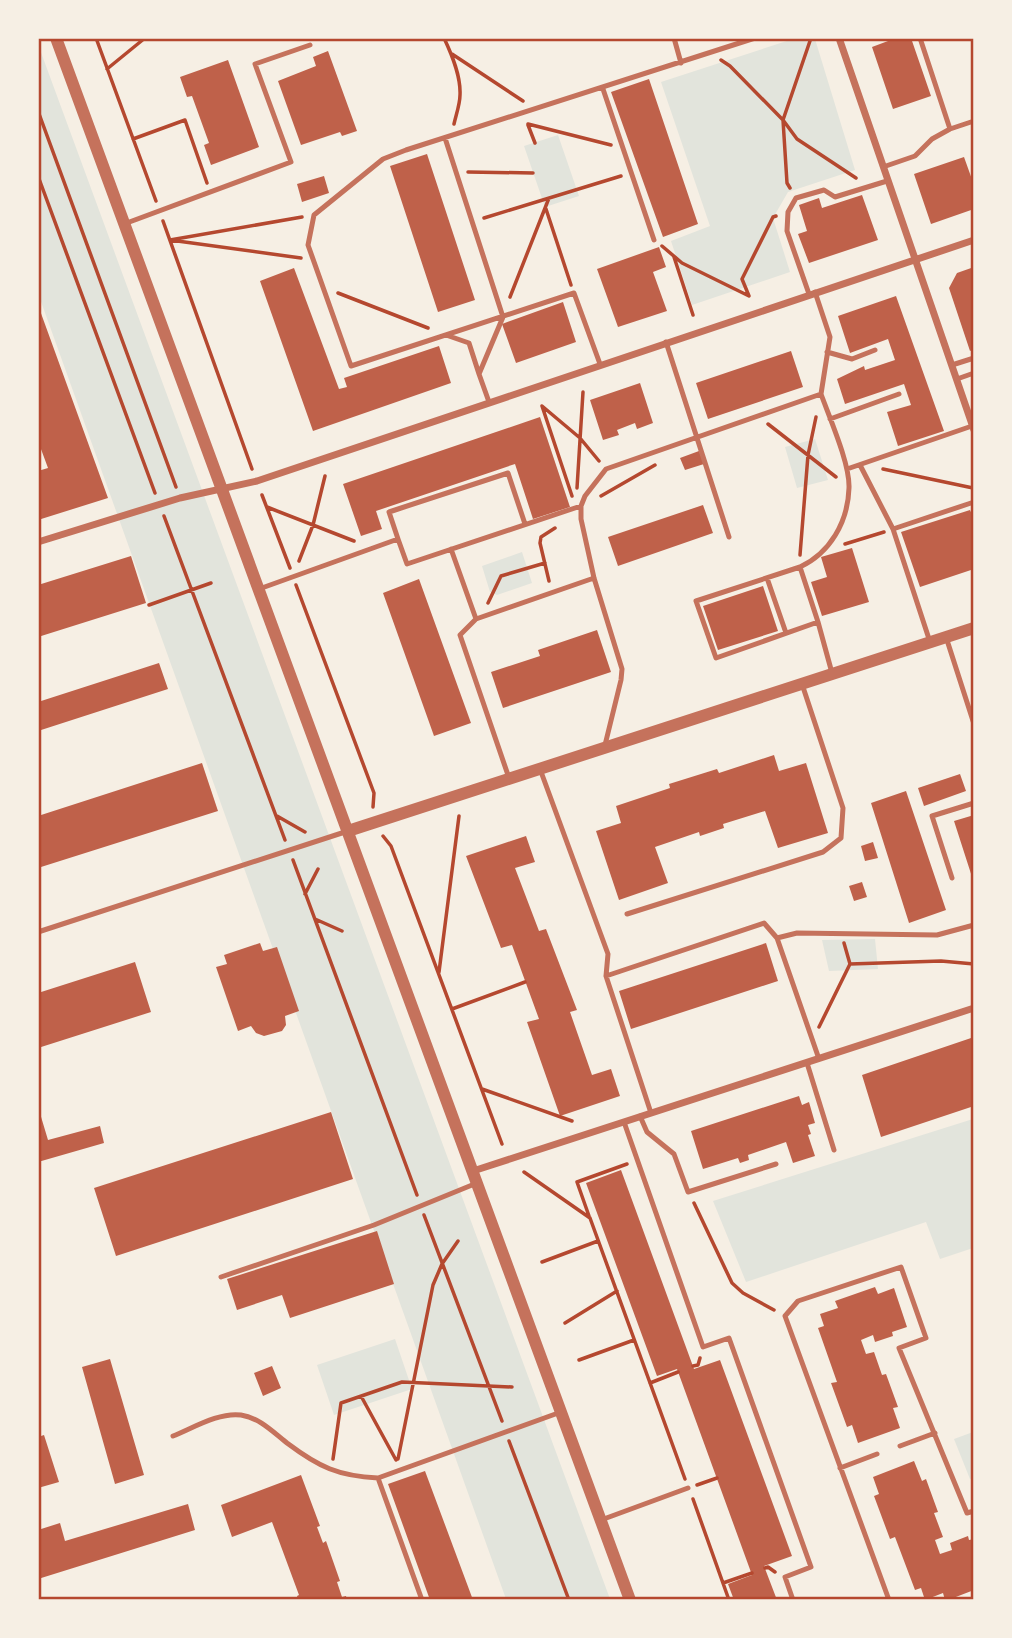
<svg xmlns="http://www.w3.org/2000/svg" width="1012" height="1638" font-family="Overpass,sans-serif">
<rect width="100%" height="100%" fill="#f6efe4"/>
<path fill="#e2e4dc" d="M793,39H815L855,170L788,192L773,218L790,272L692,305L671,241L710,226L661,82Z
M39,47L610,1599H506L39,296Z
M558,135L579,196L545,207L524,146Z
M815,439L828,480L797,488L785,447Z
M522,552L532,583L497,595L490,592L482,566Z
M875,939L878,969L829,971L822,940Z
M973,1119V1248L940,1259L926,1222L746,1282L713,1201Z
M395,1339L412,1389L334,1415L317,1365Z
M973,1432V1478L970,1479L954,1439Z"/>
<path fill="#bf614a" d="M896,38H911L931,96L893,109L872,47Z
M328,51L357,131L342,136L340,132L301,145L278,81L316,66L313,57Z
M228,60L259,147L211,165L204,145L209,143L192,96L187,97L180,77Z
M649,79L698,224L663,237L611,92Z
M427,154L475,300L438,312L390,166Z
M964,157L974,185V209L931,224L914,174Z
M324,176L329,193L302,202L297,184Z
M862,195L878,240L809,263L798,234L807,231L799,205L819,198L822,208Z
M659,247L666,267L653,272L667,311L618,327L597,269Z
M974,267V349L970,351L949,288L957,273Z
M294,268L339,389L347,387L344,378L439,346L451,383L313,431L260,281Z
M896,296L944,431L898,446L887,412L911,405L904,384L845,404L837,379L864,366L865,370L895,360L888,339L850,353L838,316Z
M563,302L576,342L516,363L502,324Z
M38,305L108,498L38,520V471L48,468L38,441Z
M791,351L803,387L708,419L696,383Z
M640,383L653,423L637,429L635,423L617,430L619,435L603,440L590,400Z
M540,417L570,507L533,519L515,464L376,511L382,529L361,536L343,484Z
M699,451L704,464L685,470L680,458Z
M703,505L713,533L618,566L608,537Z
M970,510L974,519V569L920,587L901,532Z
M852,548L869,602L822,616L811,582L827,577L821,557Z
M131,556L146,603L38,637V585Z
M419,579L471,723L434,736L383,593Z
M763,586L778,631L718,650L703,606Z
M597,630L611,672L503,708L491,672L540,656L538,650Z
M159,663L168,689L38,731V702Z
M774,755L779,771L806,763L828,833L778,848L765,811L723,824L724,828L700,836L699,832L655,847L668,883L619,900L596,831L621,823L616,806L670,788L669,784L717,769L719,773Z
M202,763L218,811L41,867L38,859V816Z
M960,774L966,791L924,806L918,788Z
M906,791L946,910L909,923L871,803Z
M974,815V880H973L954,821Z
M526,836L535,862L515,868L539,931L546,929L577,1010L570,1012L592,1075L611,1069L620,1096L560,1116L527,1022L539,1019L512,945L501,948L466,856Z
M873,842L878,858L865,861L861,846Z
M862,882L867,897L854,901L849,886Z
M260,943L263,951L277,947L299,1011L285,1016L286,1025L282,1031L264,1036L256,1033L251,1026L238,1031L216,967L227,964L224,955Z
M766,943L778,981L631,1029L619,991Z
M135,962L151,1012L38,1048V993Z
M974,1037V1106L881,1137L862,1075Z
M799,1096L802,1105L809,1102L815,1123L808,1125L811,1134L808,1135L815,1156L793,1163L786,1142L748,1155L749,1160L740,1163L738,1158L703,1169L691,1131Z
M39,1110L48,1140L100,1126L104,1143L38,1162Z
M331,1112L353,1179L116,1256L94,1188Z
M621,1170L694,1369L720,1360L792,1556L764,1566L777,1600H734L728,1584L752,1575L677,1369L657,1376L586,1183Z
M377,1231L394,1284L290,1318L282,1295L237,1310L227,1279Z
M875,1287L878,1294L894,1288L907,1327L892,1332L893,1336L875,1342L873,1335L861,1340L866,1354L874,1352L882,1375L886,1374L898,1407L893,1408L900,1428L858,1443L852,1425L847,1427L831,1383L837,1382L818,1328L824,1326L820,1314L838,1308L835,1301Z
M110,1359L144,1475L115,1484L82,1367Z
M272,1366L281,1388L263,1396L254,1373Z
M44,1435L59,1482L38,1488V1437Z
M914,1461L922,1481L926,1479L938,1512L934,1513L943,1537L935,1540L940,1554L952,1550L950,1543L968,1536L969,1540L974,1539V1590L948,1600H945L943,1593L925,1600L921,1588L915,1590L895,1537L890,1539L874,1496L879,1494L873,1477Z
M425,1471L473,1600H430L388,1484Z
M301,1475L320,1526L317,1527L323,1543L326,1541L340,1581L337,1582L342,1597L346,1596L347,1600H298L297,1596L299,1595L272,1522L232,1537L221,1505Z
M188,1504L195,1530L38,1579V1530L60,1523L65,1541Z"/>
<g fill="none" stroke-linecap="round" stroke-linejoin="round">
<path stroke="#b5482f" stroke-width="3.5" d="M96,38L156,201
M444,38C452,55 461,76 460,95C460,104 456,115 454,124
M452,54L523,101
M721,60L730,66L783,120L797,139L856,178
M107,69L145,38
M38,111L176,487
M528,124L611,145
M528,125L535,143
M133,139L185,120L207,183
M468,172L533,173
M38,176L155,493
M790,188L787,183L783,120L811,38
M546,209L571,285
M484,218L621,176
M163,221L252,469
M662,246L682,263L749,296L742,279L773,217L776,216
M674,257L693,315
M301,258L170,240L302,217
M338,293L428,328
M510,297L549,198
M768,424L836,477
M883,469L973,488
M577,488L583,392
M262,495L290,568
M572,496L542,406L580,438L599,461
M601,496L655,465
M267,507L354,541
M164,516L285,840
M845,544L884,532
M800,555L808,455L816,417
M299,561L313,525L325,476
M549,581L540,543L541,537L555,528
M296,585L374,793L373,807
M488,603L501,576L545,563
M149,605L211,583
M277,816L305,832
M383,836L391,846L502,1144
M293,860L417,1195
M305,894L318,869
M315,919L342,931
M844,943L850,964
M439,972L459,816
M452,1009L525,982
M819,1027L850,964L941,961L974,964
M482,1089L572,1121
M524,1172L590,1218L685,1479
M694,1203L732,1283L743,1293L774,1310
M424,1215L502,1421
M589,1216L577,1182L627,1164
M542,1262L598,1241
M565,1323L617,1291
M579,1360L634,1340
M693,1366L698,1365L700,1358
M650,1383L678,1372
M361,1396L396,1460
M509,1441L569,1600
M333,1459L341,1403L402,1382L512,1387
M398,1459L433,1285L442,1264L458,1241
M697,1485L717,1478
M693,1499L729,1600
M765,1568L768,1567L775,1572
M723,1583L752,1573"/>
<path stroke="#c5725c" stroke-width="5" d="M674,38L681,63
M603,89L654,240
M950,129L974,121
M445,138L503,317L479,374L489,402
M883,167L915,156L932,139L950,129L920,38
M124,224L291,162L255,64L310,45
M809,294L787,231L788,212L796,198L824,190L835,197L887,181
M446,335L469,343L479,374
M666,342L729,537
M827,352L852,359L875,350
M600,364L574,293L351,366L308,245L314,215L383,159L406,150L755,38
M952,365L974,358
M957,379L974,373
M830,419L899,394
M860,465L893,529
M847,469L972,426
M398,539L389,512L508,473L525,524
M451,549L476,619L594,578
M800,567L696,601L716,658L818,622L832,673
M767,578L786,633
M259,589L398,539L407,564L581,506
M476,619L460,635L509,778
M818,622L800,567C830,553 848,522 849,488C850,464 830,419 821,394
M946,637L974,724
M930,642L893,529L974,502
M605,745L621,680L622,669L594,578L581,519V506L585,496L606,469L821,394L830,337L815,292
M540,769L608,954L606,976L651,1113
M952,878L932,816L974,803
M627,914L823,852L841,838L843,808L802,684
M38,932L348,831
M777,938L819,1059
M606,976L764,923L777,938L797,933L937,935L974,925
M807,1063L834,1150
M640,1116L647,1132L674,1154L688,1192L776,1164
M624,1122L703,1347L729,1338L811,1567L785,1577L793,1600
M221,1277L374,1225L477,1183
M173,1436C193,1428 219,1412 241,1415C260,1418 273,1432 287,1443C319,1467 338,1476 378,1478L561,1412
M900,1446L935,1433
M840,1468L877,1454
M378,1478L422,1600
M601,1520L688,1488
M889,1600L785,1316L798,1301L901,1267L926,1338L899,1348L967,1513L974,1511"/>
<path stroke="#c5725c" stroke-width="7" d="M839,38L974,430
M38,542L180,498L257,481L974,240
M473,1171L974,1008"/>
<path stroke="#c5725c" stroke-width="12" d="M56,38L630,1600
M348,831L974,628"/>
</g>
<rect width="1012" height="1638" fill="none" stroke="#f6efe4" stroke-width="80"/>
<rect x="40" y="40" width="932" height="1558" fill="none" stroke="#b5482f" stroke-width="2.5"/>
</svg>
